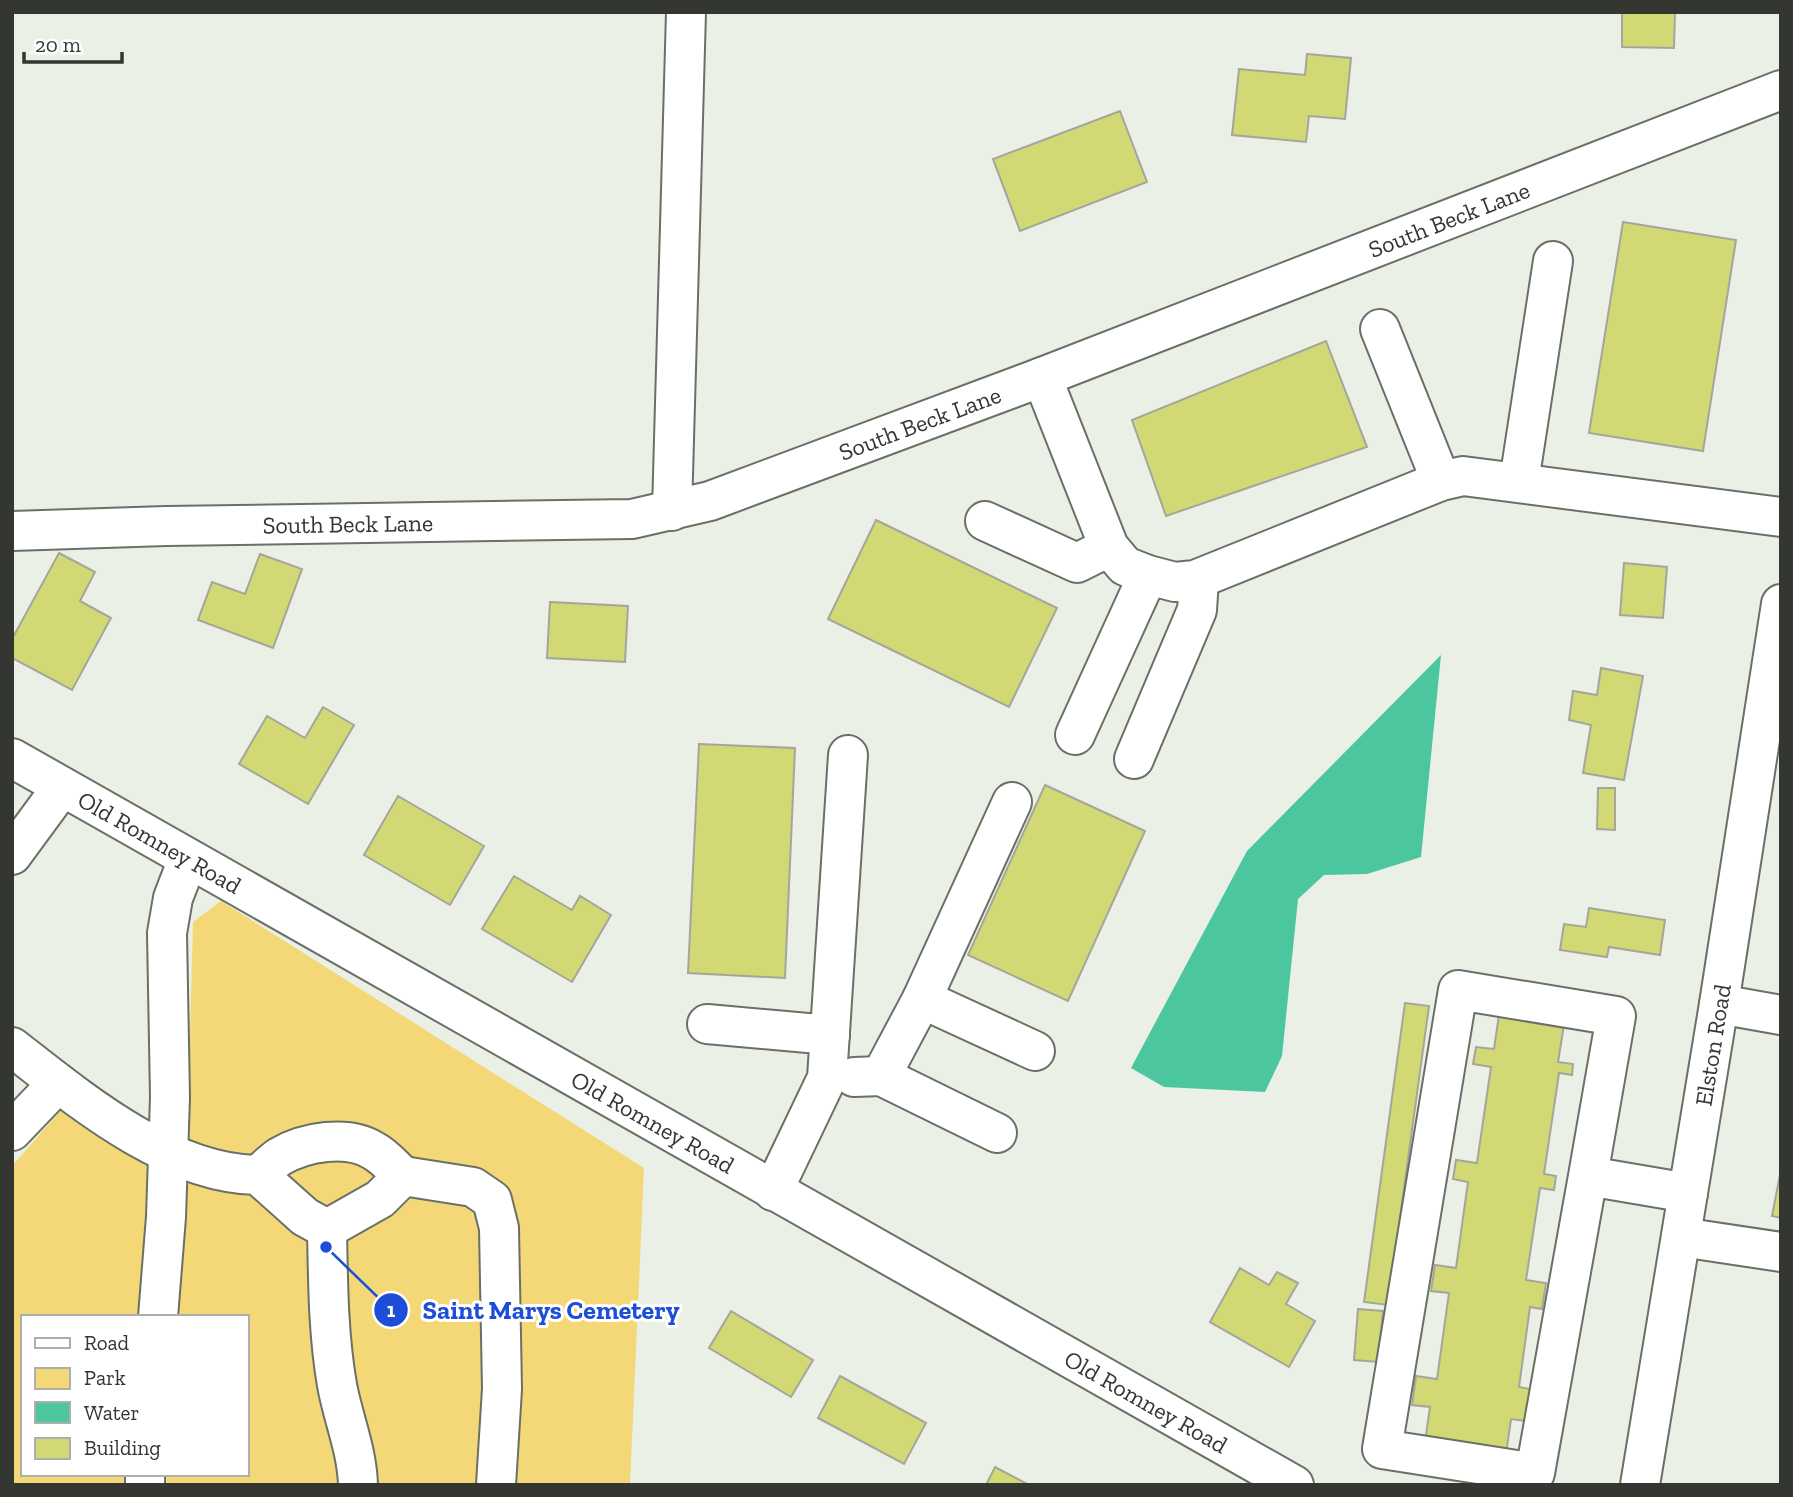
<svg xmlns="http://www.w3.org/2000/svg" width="1793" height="1497" font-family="'Zilla Slab',serif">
<rect width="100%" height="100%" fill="#eaf0e5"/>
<path fill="#f4d878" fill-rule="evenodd" d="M221,901L644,1168L630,1485H12V1166L62,1109L186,1176L193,922ZM23,1317H247V1474H23Z"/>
<path fill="#4cc69e" d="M1441,655L1421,857L1367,874L1324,875L1298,899L1282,1056L1265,1092L1164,1087L1131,1068L1247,851Z"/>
<path fill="#d1d874" stroke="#a5a69b" stroke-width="2" d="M1622,12H1724L1675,13L1674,48L1622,47Z
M1307,54L1351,58L1345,119L1309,116L1306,142L1232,135L1239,69L1305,75Z
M1120,111L1147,182L1020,231L993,159Z
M1623,222L1736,240L1703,451L1589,433Z
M1326,341L1367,447L1166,516L1132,420Z
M876,520L1057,608L1009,707L828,619Z
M59,553L95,572L80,601L111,618L72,690L12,658V639Z
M260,554L302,569L273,648L198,620L212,582L245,594Z
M1624,563L1667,567L1663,618L1620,615Z
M550,602L628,606L625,662L547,658Z
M1601,668L1643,676L1624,780L1583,773L1591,725L1569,720L1573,691L1597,695Z
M323,707L354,725L308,804L239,764L267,716L305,738Z
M699,744L795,748L785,978L688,973Z
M1045,785L1145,831L1068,1001L968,955Z
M1598,788H1615V830L1597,829Z
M398,796L484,846L450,905L364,855Z
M514,876L572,910L580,896L611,915L572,982L482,929Z
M1589,908L1665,920L1660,955L1609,947L1607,957L1560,950L1564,924L1586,927Z
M1405,1003L1429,1006L1388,1305L1364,1302Z
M1499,1015L1564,1025L1558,1062L1573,1064L1572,1075L1559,1073L1544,1174L1556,1176L1554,1190L1540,1188L1526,1280L1546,1283L1542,1309L1530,1307L1519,1387L1530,1389L1526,1421L1511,1419L1506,1454L1425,1442L1430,1407L1412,1405L1416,1376L1437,1379L1449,1293L1431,1291L1435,1265L1456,1268L1468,1182L1453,1179L1456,1160L1477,1163L1491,1067L1473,1064L1476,1047L1494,1049Z
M1781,1169V1218L1772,1216Z
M1240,1268L1269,1285L1277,1272L1298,1283L1286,1304L1315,1321L1289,1367L1210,1322Z
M1358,1309L1383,1311L1378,1362L1354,1360Z
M731,1311L813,1360L791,1397L709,1348Z
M840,1376L926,1423L904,1464L818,1418Z
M995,1467L1029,1485H986Z"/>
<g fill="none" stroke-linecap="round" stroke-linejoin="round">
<g stroke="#6a7066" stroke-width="42">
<g id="minor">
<path d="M1380,329L1441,481"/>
<path d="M1042,377L1109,547L1125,566L1148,575L1175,582L1195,580L1441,481L1463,476L1781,517"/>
<path d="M1519,482L1553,261"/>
<path d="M672,511L686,12"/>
<path d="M985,521L1077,563L1109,547"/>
<path id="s1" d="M12,531L166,526L632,519L710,501L1042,377L1781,90"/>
<path d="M1075,735L1148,575"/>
<path id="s2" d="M12,758L1294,1485"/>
<path d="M1134,759L1197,610L1199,579"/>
<path d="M12,855L62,787"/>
<path d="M922,999L1012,802"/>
<path d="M1719,1004L1781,1015"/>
<path d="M707,1024L830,1035"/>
<path d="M12,1047C80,1100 168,1174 258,1175L305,1217L327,1229L380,1199L403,1176C394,1168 385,1157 374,1151C348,1134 304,1142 279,1157C272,1162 265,1169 258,1175"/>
<path d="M881,1076L922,999L1035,1051"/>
<path d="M854,1077L881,1076L997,1133"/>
<path d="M12,1131L58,1083"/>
<path d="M403,1176L473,1187L492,1200L499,1228L502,1389L496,1485"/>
<path d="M1588,1176L1535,1473L1382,1449L1458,990L1616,1016L1588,1176L1688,1193"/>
<path d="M773,1191L827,1078L848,755"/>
<path d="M327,1229C328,1281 328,1333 337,1385C343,1418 357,1450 358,1485"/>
<path d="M1681,1237L1781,1252"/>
<path d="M158,1317L166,1217L170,1097L167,933L173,898L188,859"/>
<path d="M145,1485V1474"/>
<path id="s3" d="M1640,1485L1719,1004L1781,604"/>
</g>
</g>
<use href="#minor" stroke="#fff" stroke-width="38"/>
</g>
<g text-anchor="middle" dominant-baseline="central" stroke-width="6" stroke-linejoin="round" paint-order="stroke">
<g font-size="24" fill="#333631" stroke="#fff">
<text stroke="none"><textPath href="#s1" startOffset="1491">South Beck Lane</textPath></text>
<text stroke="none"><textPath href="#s1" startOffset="924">South Beck Lane</textPath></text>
<text stroke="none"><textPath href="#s1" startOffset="336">South Beck Lane</textPath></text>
<text stroke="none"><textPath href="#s2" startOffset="170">Old Romney Road</textPath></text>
<text stroke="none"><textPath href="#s3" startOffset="446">Elston Road</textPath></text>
<text stroke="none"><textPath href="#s2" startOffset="737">Old Romney Road</textPath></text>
<text stroke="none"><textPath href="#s2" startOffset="1304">Old Romney Road</textPath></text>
</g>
</g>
<path fill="none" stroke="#1d4ed8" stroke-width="2.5" d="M326 1247L391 1310"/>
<g fill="#1d4ed8" stroke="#fff" stroke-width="2.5">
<circle cx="326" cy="1247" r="7"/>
<circle cx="391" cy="1310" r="18"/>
</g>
<g font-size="21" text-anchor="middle" font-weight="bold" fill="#fff">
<text x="391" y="1317">1</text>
</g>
<g font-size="26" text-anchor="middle" font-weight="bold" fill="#1d4ed8" stroke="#fff" stroke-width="6" stroke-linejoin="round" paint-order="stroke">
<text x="551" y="1319">Saint Marys Cemetery</text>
</g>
<rect width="1793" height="1497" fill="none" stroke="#333631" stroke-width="28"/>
<rect x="21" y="1315" width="228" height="161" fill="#ffffff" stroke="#adafad" stroke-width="2"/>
<rect x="35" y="1338" width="35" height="10" fill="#ffffff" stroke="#adafad" stroke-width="2"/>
<text x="84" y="1350" font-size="21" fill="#333631">Road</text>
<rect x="35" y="1368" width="35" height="21" fill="#f4d878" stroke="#adafad" stroke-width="2"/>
<text x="84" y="1385" font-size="21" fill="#333631">Park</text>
<rect x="35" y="1402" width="35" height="21" fill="#4cc69e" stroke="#adafad" stroke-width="2"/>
<text x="84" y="1420" font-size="21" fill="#333631">Water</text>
<rect x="35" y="1438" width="35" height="21" fill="#d1d874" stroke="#adafad" stroke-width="2"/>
<text x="84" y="1455" font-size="21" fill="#333631">Building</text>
<path d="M24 52v10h98v-10" fill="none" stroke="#333631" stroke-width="3.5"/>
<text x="35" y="52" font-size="21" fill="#333631" stroke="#ffffff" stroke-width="5" paint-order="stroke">20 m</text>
</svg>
